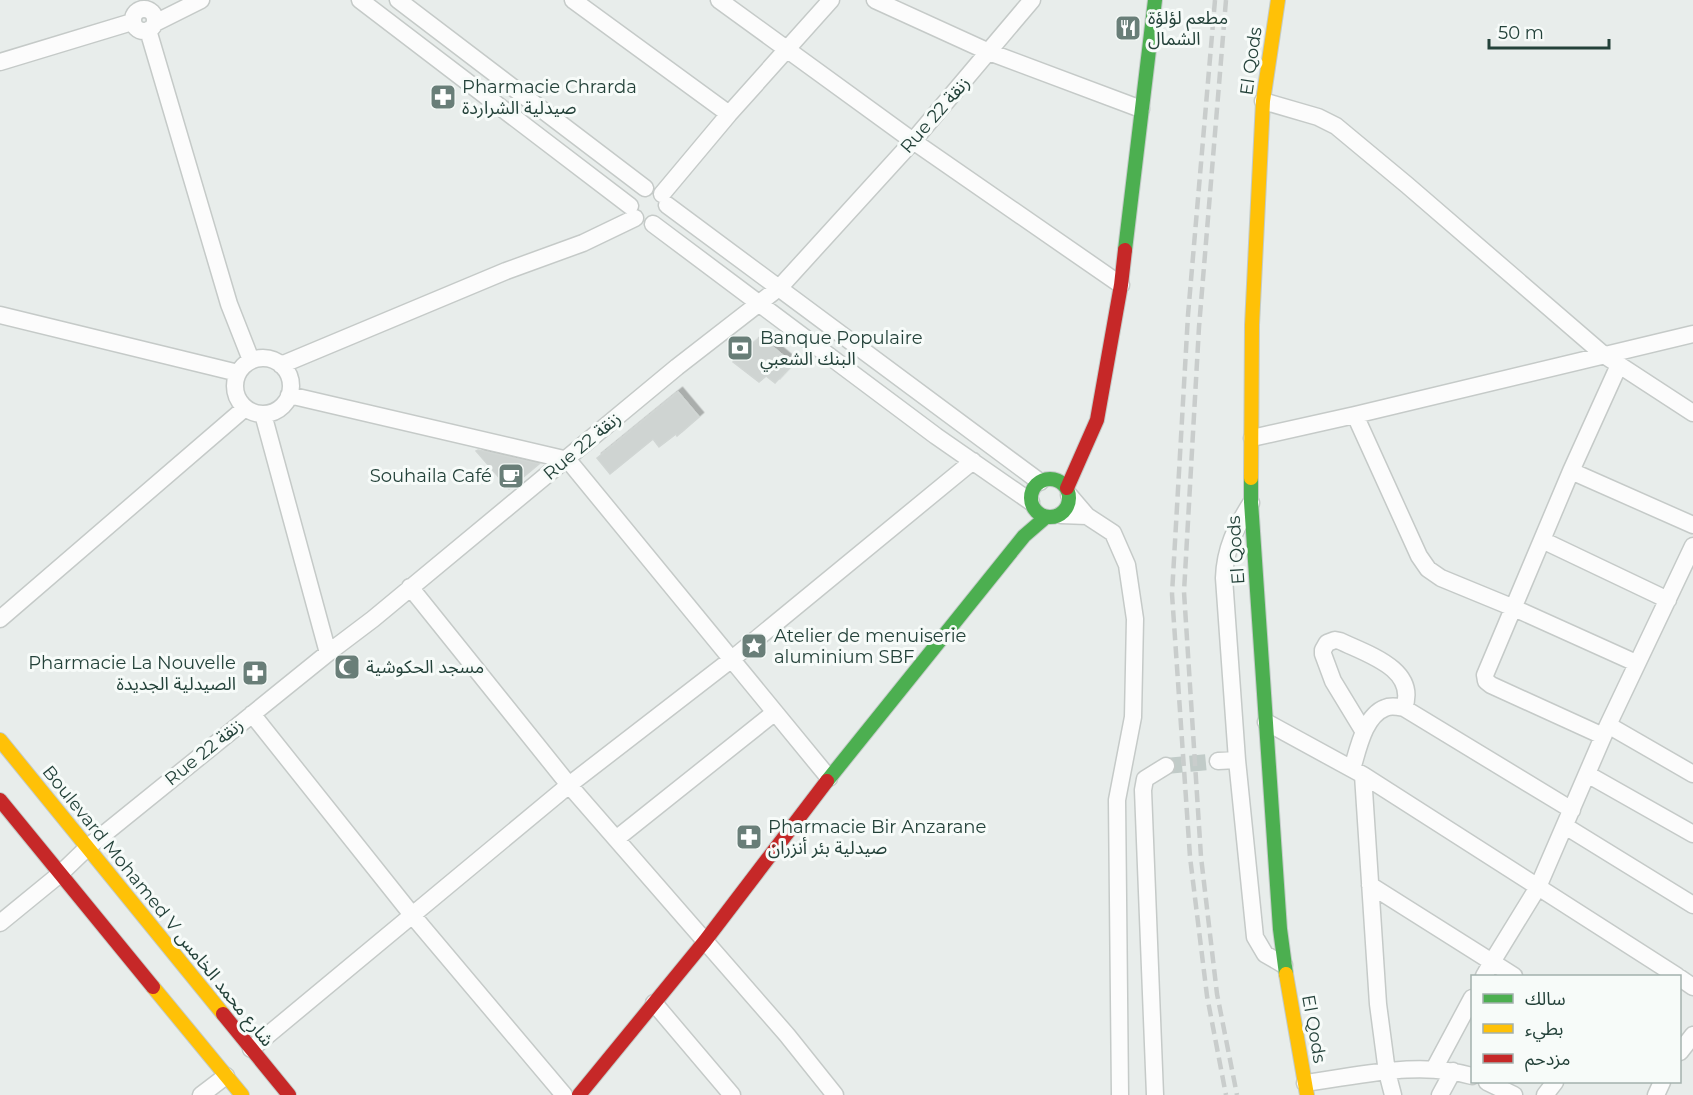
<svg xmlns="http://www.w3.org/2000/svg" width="1693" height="1095" font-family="Montserrat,'Noto Sans Arabic',sans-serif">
<defs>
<filter id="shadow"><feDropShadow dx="4.5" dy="-4.5" stdDeviation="0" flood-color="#0004"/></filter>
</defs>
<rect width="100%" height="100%" fill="#e8edeb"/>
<path fill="#cfd4d2" stroke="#d1d6d4" stroke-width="1.5" filter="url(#shadow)" d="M761,337L793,364L775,383L766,376L759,382L733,362Z
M678,392L699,417L677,436L676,434L659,447L653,439L610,474L597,458Z
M478,450L539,464L509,489L476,451Z"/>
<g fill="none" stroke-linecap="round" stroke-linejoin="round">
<path stroke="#c1cbc8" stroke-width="16" stroke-dasharray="16 8" stroke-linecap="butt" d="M1166,766L1218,761"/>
<g stroke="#c5cac8" stroke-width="19">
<path id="street" d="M360,0L630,206
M398,0L645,188
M573,0L729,114
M719,0L913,141L1121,285
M875,0L989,52L1141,109
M133 20a11 11 0 1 1 22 0a11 11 0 1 1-22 0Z
M155,23L201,0
M148,30L229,304L251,360
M0,62L132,22
M1263,101L1318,117L1336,126L1407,185L1604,355L1693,413
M662,194L729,114L831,0
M667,205L1040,482
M653,224L936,436L1031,502
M0,315L238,373
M235 386a28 28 0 1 1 56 0a28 28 0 1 1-56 0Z
M281,365L506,271L583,243L635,218
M289,395L568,460L829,778
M263,414L328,653
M1355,415L1419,556L1428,569L1441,578L1514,608L1636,663
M1252,438L1355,415L1693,334
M1571,471L1693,525
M1251,503C1236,527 1225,548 1224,578L1237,760L1255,937L1265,954L1284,965
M1061,515L1087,516L1069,495
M1087,516L1113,533L1127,565L1135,619L1133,717L1117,800L1120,1095
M1542,540L1668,600
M410,587L569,785L787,1035L835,1095
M0,619L245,408
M252,714L413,916L564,1095
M1266,722L1363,775L1677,976
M1608,725L1693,774
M1364,732L1333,681L1323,654V650L1327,643L1335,640L1340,641C1367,654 1418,669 1404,708
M1603,736L1491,685L1486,681L1485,675L1571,471L1619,365
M1218,761L1237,760
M1352,769C1358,750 1364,716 1385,708C1391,705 1399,707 1404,708L1572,810
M1587,774L1693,834
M1363,775L1378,1004L1387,1072L1393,1095
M1565,826L1693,905
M616,839L774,713
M1370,885L1492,962L1484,976
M0,923L60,874L88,847L328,653L373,619L677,367L780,287L913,141L1032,0
M1514,976L1492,962L1538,887L1608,725L1693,546
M1680,978L1693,987
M654,1003L732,1095
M251,1049L569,785L732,659L973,461
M1680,1052L1693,1035
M1434,1069L1472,998
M1487,1082L1514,1095
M1305,1083C1360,1076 1418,1060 1472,1076
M201,1095L226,1076
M1155,1095L1143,790L1145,779L1166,766
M1440,1095L1453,1071
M1545,1095L1555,1082
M1656,1095L1662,1082"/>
</g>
<g stroke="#c3cbc8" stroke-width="16">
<path id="fast" d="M1125,250L1155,0
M1251,478V502L1280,929L1286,974
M1031 498a19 19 0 1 1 38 0a19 19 0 1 1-38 0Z
M827,781L1024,536L1046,517"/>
</g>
<g stroke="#c3cbc8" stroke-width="16">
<path id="slow" d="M1251,478L1252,325L1263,101L1278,0
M0,740L223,1014
M1286,974L1307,1095
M153,987L242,1095"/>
</g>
<g stroke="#c3cbc8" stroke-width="16">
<path id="jam" d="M1067,488L1097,420L1121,285L1125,250
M0,800L153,987
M223,1014L289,1095
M579,1095L705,941L827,781"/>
</g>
<use href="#street" stroke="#fcfcfc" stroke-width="16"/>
<use href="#fast" stroke="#4caf50" stroke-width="14"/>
<use href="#slow" stroke="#ffc107" stroke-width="14"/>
<use href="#jam" stroke="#c62828" stroke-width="14"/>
<path stroke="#c9cdcc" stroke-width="4.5" stroke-dasharray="12 6" stroke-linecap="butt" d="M1215,0L1188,315L1172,594L1190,857L1207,996L1226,1095
M1226,0L1199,327L1184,592L1201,857L1217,994L1237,1095"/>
</g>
<defs>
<g id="restaurant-square" transform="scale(1.35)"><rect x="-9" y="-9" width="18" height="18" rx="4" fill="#697e78" stroke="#f7fbf9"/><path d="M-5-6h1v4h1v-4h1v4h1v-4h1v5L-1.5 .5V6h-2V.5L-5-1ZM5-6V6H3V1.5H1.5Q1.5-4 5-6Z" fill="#fff"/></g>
<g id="pharmacy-square" transform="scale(1.35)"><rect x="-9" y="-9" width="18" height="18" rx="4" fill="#697e78" stroke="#f7fbf9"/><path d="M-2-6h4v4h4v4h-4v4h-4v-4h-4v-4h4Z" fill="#fff"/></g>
<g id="bank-square" transform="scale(1.35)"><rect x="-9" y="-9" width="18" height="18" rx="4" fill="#697e78" stroke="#f7fbf9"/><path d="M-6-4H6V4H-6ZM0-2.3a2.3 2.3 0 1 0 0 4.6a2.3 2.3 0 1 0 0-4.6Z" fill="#fff"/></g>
<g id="cafe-square" transform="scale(1.35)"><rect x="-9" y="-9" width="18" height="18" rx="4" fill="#697e78" stroke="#f7fbf9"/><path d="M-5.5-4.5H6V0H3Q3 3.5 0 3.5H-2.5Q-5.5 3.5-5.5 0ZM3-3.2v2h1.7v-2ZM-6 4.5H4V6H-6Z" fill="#fff"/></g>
<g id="sight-square" transform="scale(1.35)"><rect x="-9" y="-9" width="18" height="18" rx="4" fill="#697e78" stroke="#f7fbf9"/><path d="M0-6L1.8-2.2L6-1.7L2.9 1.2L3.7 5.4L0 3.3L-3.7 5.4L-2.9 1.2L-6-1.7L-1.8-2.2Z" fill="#fff"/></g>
<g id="mosque-square" transform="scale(1.35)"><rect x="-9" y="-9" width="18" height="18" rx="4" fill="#697e78" stroke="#f7fbf9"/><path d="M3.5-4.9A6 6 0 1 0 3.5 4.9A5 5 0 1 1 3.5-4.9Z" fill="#fff"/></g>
</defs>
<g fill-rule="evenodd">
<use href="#restaurant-square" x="1128" y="28"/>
<use href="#pharmacy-square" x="443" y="97"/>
<use href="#bank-square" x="740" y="348"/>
<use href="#cafe-square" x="511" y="476"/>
<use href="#sight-square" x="754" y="646"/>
<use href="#mosque-square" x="347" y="667"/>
<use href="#pharmacy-square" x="255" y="673"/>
<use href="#pharmacy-square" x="749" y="837"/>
</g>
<g text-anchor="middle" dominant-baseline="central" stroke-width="6" stroke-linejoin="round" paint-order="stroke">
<g font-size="18" fill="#24423a" stroke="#f7fbf9" text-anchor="start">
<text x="1148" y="18">مطعم لؤلؤة<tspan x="1148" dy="21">الشمال</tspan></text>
<text x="462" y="87">Pharmacie Chrarda<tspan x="462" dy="21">صيدلية الشراردة</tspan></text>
<text x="760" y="338">Banque Populaire<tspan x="760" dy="21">البنك الشعبي</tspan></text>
<text x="492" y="476" text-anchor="end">Souhaila Café</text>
<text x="774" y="636">Atelier de menuiserie<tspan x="774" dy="21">aluminium SBF</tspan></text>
<text x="236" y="663" text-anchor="end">Pharmacie La Nouvelle<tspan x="236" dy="21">الصيدلية الجديدة</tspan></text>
<text x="366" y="667">مسجد الحكوشية</text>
<text x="768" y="827">Pharmacie Bir Anzarane<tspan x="768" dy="21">صيدلية بئر أنزران</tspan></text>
</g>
<g font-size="18" fill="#24423a" stroke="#f7fbf9">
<text transform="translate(1251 61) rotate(-82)">El Qods</text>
<text transform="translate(935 115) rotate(-49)">Rue 22 زنقة</text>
<text transform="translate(582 446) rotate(-40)">Rue 22 زنقة</text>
<text transform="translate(1236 550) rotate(-94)">El Qods</text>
<text transform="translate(204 752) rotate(-39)">Rue 22 زنقة</text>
<text transform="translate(158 906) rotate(51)">Boulevard Mohamed V شارع محمد الخامس</text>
<text transform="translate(1314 1029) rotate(80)">El Qods</text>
</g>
</g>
<rect x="1471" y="975" width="210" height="108" fill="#f7fbf9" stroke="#a3b1ad" stroke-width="1.5"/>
<rect x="1483" y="994" width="30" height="9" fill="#4caf50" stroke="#a3b1ad" stroke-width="1.5"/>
<text x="1525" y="1005" font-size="18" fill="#24423a">سالك</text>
<rect x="1483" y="1024" width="30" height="9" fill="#ffc107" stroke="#a3b1ad" stroke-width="1.5"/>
<text x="1525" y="1035" font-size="18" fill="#24423a">بطيء</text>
<rect x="1483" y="1054" width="30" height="9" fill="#c62828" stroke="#a3b1ad" stroke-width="1.5"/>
<text x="1525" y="1065" font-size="18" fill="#24423a">مزدحم</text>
<path d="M1489 39v9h120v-9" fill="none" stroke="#24423a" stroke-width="3"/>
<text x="1498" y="39" font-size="18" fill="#24423a" stroke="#f7fbf9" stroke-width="4.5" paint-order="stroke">50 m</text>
</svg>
